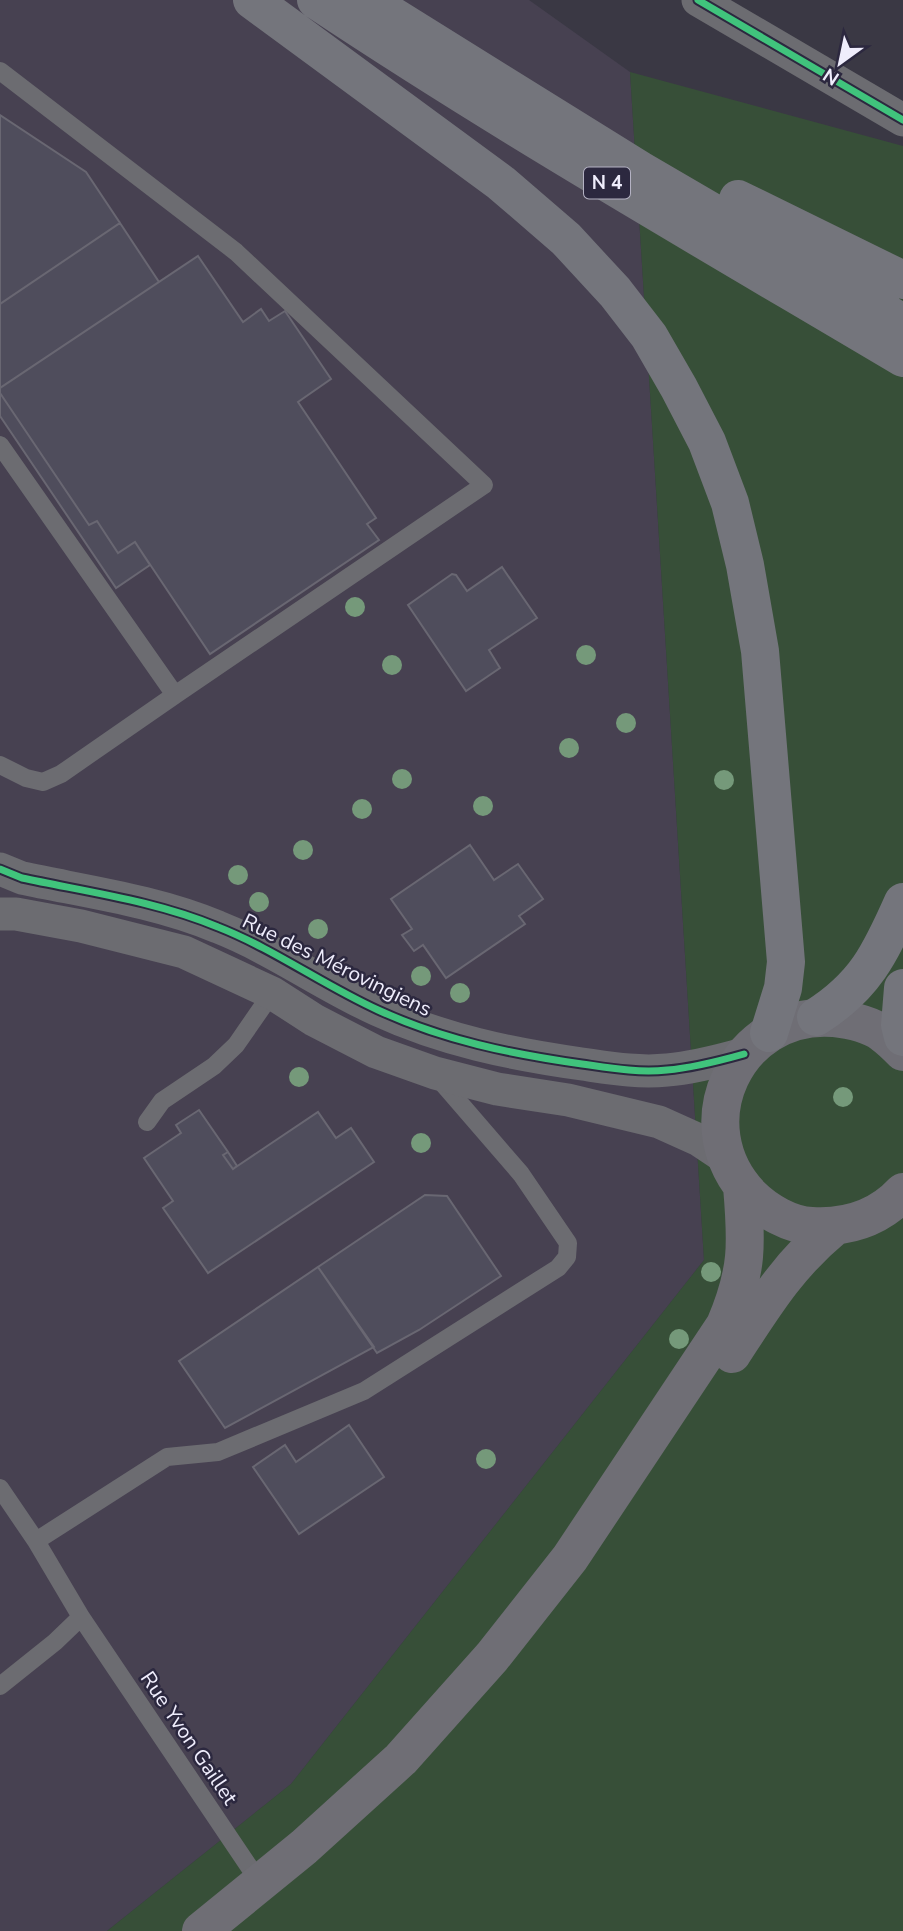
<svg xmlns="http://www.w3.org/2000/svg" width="903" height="1931" font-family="'Nunito Sans',sans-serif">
<rect width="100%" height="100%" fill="#3a3844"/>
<path fill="#474151" d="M0,0H529L630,72L704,1260L291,1784L107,1931H0Z"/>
<path fill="#374f38" d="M630,72L903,146V1931H107L291,1784L704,1260Z"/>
<path fill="#4f4d5c" stroke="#696772" stroke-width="2" d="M0,115L86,172L120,223L0,304Z
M120,223L159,282L0,388V304Z
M198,256L243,322L261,309L269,321L285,311L331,379L298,402L376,518L367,524L379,540L210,654L135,542L118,553L97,521L89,525L0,393V388Z
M0,393L89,525L97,521L118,553L135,542L150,565L116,588L0,416Z
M502,567L537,618L489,650L500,668L466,691L408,605L452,574L456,575L467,591Z
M470,845L494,880L518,864L543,899L519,916L525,924L446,978L423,945L414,951L402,935L412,929L391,899Z
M199,1110L228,1152L223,1155L233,1169L318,1112L336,1138L351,1128L374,1162L208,1273L163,1208L173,1201L144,1158L181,1133L176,1125Z
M228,1152L237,1166L233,1169L223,1155Z
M425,1195L447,1196L501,1276L419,1330L377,1353L318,1267Z
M318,1267L374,1347L225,1428L179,1361Z
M349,1425L384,1477L299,1534L253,1467L285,1445L296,1462Z"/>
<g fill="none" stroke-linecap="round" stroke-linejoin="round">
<path stroke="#6c6c71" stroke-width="18" d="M0,71L236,252L484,485L175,695
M0,445L175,695L61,774L43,782L26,778L0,765
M147,1122L162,1101L214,1066L236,1045L272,993
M0,1488L36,1541L81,1617L55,1642L0,1686
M36,1541L167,1457L218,1452L364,1391L558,1268L567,1257L568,1243L521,1174L439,1079
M81,1617L260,1883"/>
<path stroke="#6c6c71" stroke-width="33" d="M698,0L903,120
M0,869L22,878C88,892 156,901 218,927C274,949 323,985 378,1010C443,1040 511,1054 582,1064C610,1068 638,1073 667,1070C693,1068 719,1061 744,1054
M0,914H16L81,926L184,952L272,993L314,1020L376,1052L435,1073L497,1089L568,1100L659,1122L699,1140L726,1158"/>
<path stroke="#6f6e75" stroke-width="38" d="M903,1052C897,1046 890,1039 883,1034C870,1024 850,1020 833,1018C736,1011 683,1126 751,1196C766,1211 790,1225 812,1226C847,1228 879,1218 903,1192
M732,1354C764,1305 788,1265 834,1227
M201,1931L304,1847L401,1759L492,1657L570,1558L725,1325C748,1271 747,1244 742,1186"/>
<path stroke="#74757c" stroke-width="38" d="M252,0L501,183L566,239L615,292L649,336L679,388L707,442L730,503L745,565L760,651L786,962L783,988L769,1033
M316,0C507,127 706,241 903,358
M367,0L640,170L903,323
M738,199L903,280
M903,988L900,1025L903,1037
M816,1017C865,986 880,954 903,902"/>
<g stroke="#2c283f" stroke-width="11">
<path id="cycleway" d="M698,0L903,120
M0,869L22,878C88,892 156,901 218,927C274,949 323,985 378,1010C443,1040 511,1054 582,1064C610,1068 638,1073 667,1070C693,1068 719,1061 744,1054"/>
</g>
<use href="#cycleway" stroke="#40c37c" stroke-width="7"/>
</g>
<g fill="#75997a">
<circle cx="355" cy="607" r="10"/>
<circle cx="586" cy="655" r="10"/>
<circle cx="392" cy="665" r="10"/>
<circle cx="626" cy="723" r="10"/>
<circle cx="569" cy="748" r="10"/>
<circle cx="402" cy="779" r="10"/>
<circle cx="724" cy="780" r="10"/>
<circle cx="483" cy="806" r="10"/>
<circle cx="362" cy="809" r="10"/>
<circle cx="303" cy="850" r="10"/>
<circle cx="238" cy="875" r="10"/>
<circle cx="259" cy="902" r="10"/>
<circle cx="318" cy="929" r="10"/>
<circle cx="421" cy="976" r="10"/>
<circle cx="460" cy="993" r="10"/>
<circle cx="299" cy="1077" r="10"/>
<circle cx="843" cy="1097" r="10"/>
<circle cx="421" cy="1143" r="10"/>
<circle cx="711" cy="1272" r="10"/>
<circle cx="679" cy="1339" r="10"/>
<circle cx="486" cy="1459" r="10"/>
</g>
<g text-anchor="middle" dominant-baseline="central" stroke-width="5" stroke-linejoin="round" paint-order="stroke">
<rect fill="#2c283f" stroke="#b4b2c3" stroke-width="2" x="584" y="167.5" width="46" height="31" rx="5"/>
<g font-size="19" font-weight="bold" fill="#efedfc">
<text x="607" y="183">N 4</text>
</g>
<g font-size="21" fill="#efedfc" stroke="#2c283f">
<text transform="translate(337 965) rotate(26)">Rue des Mérovingiens</text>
<text transform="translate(189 1738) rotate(56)">Rue Yvon Gaillet</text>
</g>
</g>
<g transform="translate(840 63) rotate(213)" stroke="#2c283f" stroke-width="5" paint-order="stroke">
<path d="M0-5L12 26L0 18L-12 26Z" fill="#efedfc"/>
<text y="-10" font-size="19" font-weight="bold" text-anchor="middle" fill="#efedfc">N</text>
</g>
</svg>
